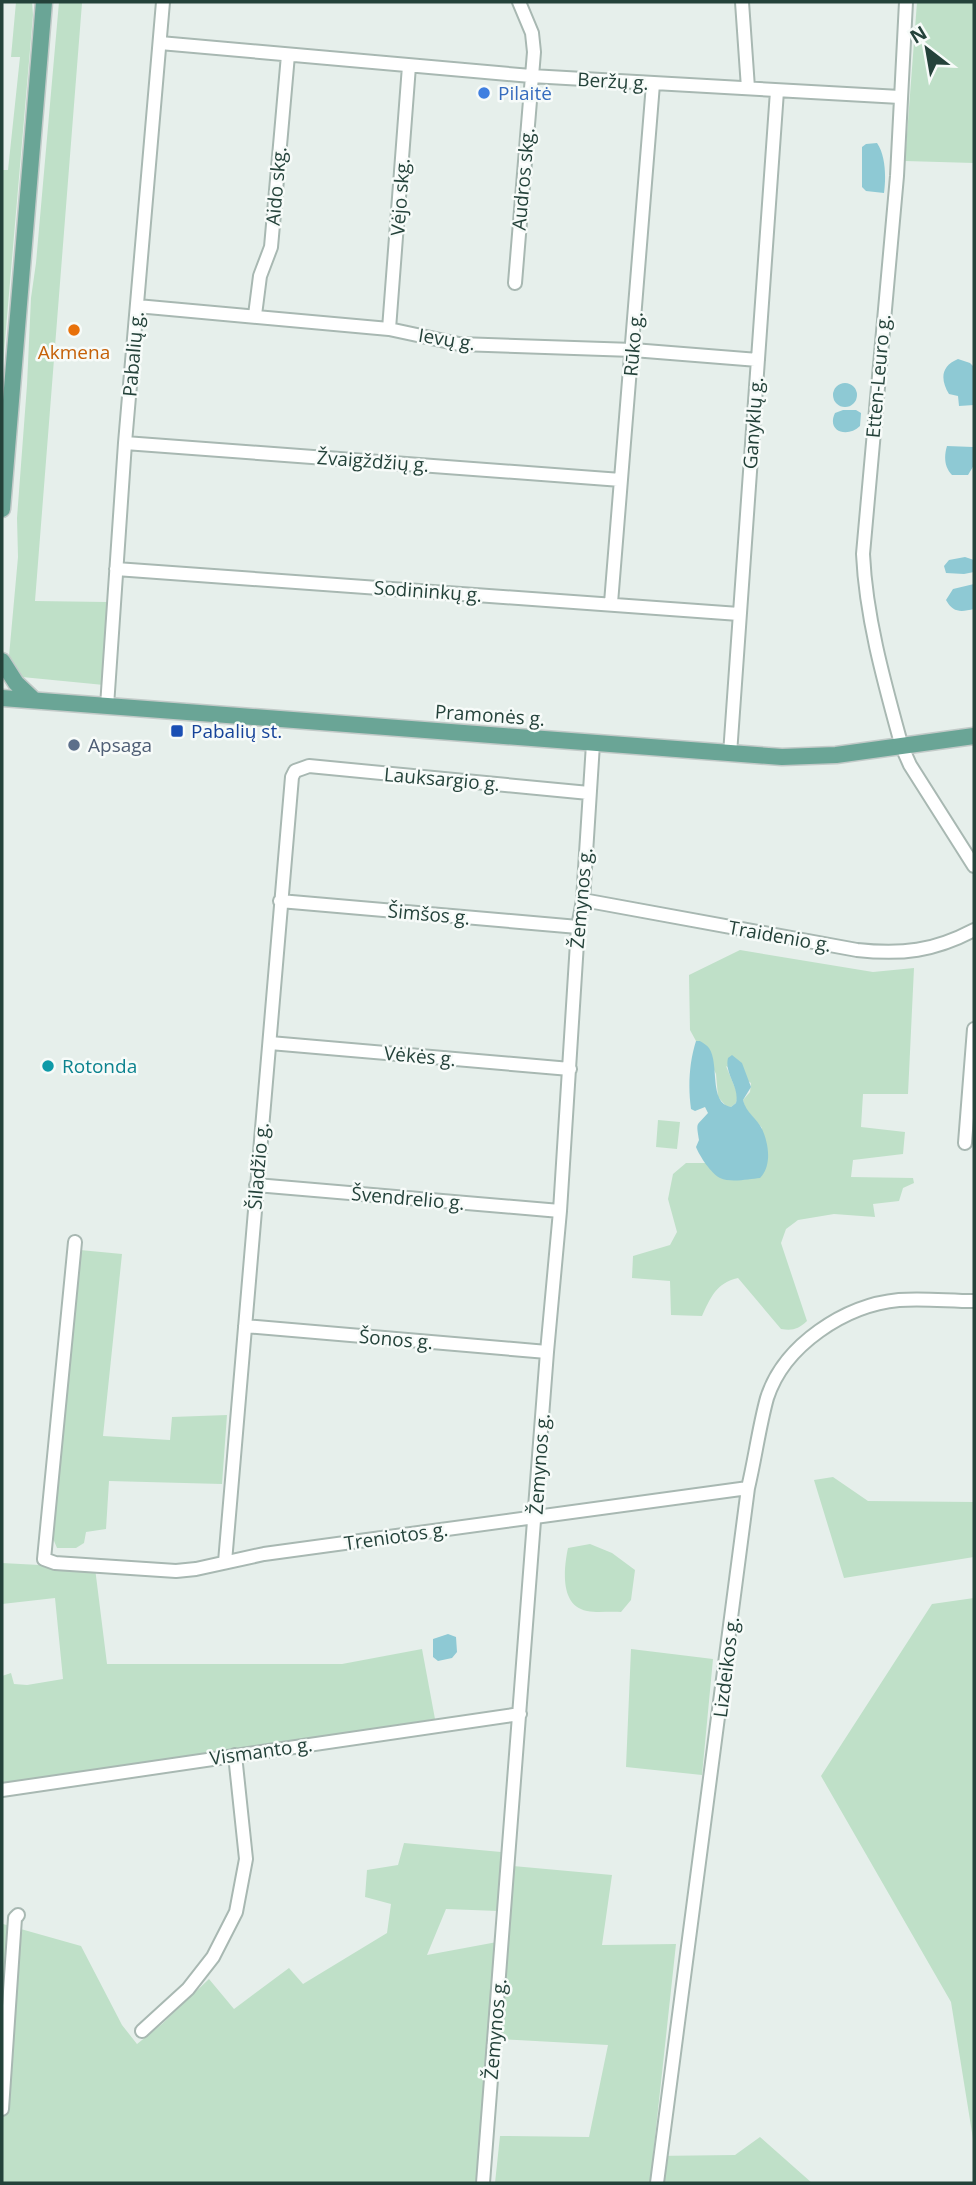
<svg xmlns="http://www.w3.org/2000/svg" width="976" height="2185" font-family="'Open Sans',sans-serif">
<rect width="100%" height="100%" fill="#e6efeb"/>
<path fill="#bfe0c8" d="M16,2H32L33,15L2,375V170H8L20,57H11Z
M59,2L82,3L35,601L107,602L104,685L22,677L14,669L9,656L18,557L17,518L27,385L31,298L36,263Z
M917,2H974V163L905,161Z
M740,950L873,972L914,968L908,1094H863L861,1127L905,1132L903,1154L853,1160L851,1177L913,1178L914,1183L903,1188L899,1201L873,1204L875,1217L834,1214L798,1220L786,1229L781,1243L807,1321C798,1329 793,1331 781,1329L738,1278C716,1283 711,1297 702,1316L671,1315L670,1281L632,1278L633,1256L670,1245L677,1232L668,1199L673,1174L686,1163H706L721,1178L739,1180L762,1128L745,1108L743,1100L750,1092L751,1083L726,1066L738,1095L736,1103L731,1107L726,1106L718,1097L716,1074L700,1041H696L690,1030L689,975Z
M658,1120L680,1122L677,1149L656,1147Z
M80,1250L122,1254L103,1436L170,1440L172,1417L227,1415L222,1484L109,1481L106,1529L86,1532L84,1543L76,1548H57L52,1536Z
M833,1477L868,1501L974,1502V1557L844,1578L814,1480Z
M590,1544L612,1553L635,1570L631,1600L621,1612C610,1611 598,1613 587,1611C559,1606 564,1567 568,1548Z
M2,1563L95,1568L107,1664H342L422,1649L435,1719L2,1784V1676L11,1673L14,1684L27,1685L63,1679L55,1598L2,1604Z
M974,1598V2145L951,2002L821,1776L932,1604Z
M631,1649L713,1659L702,1775L626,1767Z
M404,1843L501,1852L498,1911L446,1909L427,1955L497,1942L476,2183H2V1899L3,1924L81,1946L122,2025L137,2044L162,2024L209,1979L234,2009L289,1968L303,1984L387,1933L391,1904L365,1897L367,1870L398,1865Z
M513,1866L612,1875L602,1945L676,1944L653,2156L735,2155L760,2137L812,2183H495L500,2136L589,2137L608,2045L501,2039Z"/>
<path fill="#8ec9d4" d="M877,143C886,156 886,178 884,193L866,191L862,187V147L866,144Z
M958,359L970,363L974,367V405L959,406L958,396L949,394C940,379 941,366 958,359Z
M833 395a12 12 0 1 1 24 0a12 12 0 1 1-24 0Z
M843,410H856L861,413L860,426C848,438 826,432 835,413Z
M947,446L973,447L974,465L968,475H952C944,467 944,456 947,446Z
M965,557L974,560V572L964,574L946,573L944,566L949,560Z
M974,584V609C961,612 953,613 946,600L953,589Z
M696,1041H700C703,1043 707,1045 709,1048C720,1064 708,1103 731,1107L736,1103C740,1087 724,1074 728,1058L732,1055L742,1063L751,1087L743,1100C746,1113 757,1118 762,1129C769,1144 772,1166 760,1178C749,1179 731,1183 720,1178C711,1173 700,1157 696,1147L699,1140C696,1121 696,1127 708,1113L705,1107L695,1111L691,1109C688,1087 689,1063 696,1041Z
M448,1634L456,1637L457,1652L452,1658L438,1661L433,1657V1639Z"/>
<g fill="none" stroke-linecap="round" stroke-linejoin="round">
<g stroke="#a8b8b2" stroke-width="16">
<path id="minor" d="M742,2L748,88
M906,2L897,176L863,554C866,619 885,685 902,747L910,765L974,866
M160,43L531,76L900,97
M515,283L534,52L532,33L519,2
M137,306L389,329L459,344L633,350L758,360
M255,315L260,276L271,247L288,55
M389,329L409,66
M125,443L621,480
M116,569L739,614
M611,603L653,84
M107,706L125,443L163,2
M730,754L777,91
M583,900L857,950C902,955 934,951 974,930
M280,901L578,927
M270,1043L570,1069
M965,1143L974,1029
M256,1185L560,1211
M75,1242L44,1559L55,1563L176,1571L196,1569L264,1554L748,1488
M245,1326L547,1352
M225,1562L292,777L295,771L309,766L589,793
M2,1790L520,1714
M142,2031L188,1989L213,1957L236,1912L246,1859L235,1755
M2,2109L15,1918L18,1915
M483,2183L547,1352L560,1211L578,927L583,900L593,744
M657,2183L748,1488C755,1459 759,1427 767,1398C784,1345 845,1305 899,1300C923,1298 949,1301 974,1301"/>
</g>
<g stroke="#c2cac8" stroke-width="19">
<path id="major" d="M2,509L44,2
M2,661L16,683L34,700
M2,698L782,757L836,755L974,736"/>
</g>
<use href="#minor" stroke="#fff" stroke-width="12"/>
<use href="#major" stroke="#6aa596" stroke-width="16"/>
</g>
<circle fill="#3f7fe0" stroke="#f7fbf9" stroke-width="2.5" cx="484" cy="93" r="7"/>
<circle fill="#e8710a" stroke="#f7fbf9" stroke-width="2.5" cx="74" cy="330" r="7"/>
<rect fill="#1a4fb4" stroke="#f7fbf9" stroke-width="2.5" x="170" y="724" width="14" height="14" rx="3.5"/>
<circle fill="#5c6f8a" stroke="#f7fbf9" stroke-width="2.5" cx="74" cy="745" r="7"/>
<circle fill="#0f9aa8" stroke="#f7fbf9" stroke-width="2.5" cx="48" cy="1066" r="7"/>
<g text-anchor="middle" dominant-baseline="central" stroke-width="5" stroke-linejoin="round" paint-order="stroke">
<g font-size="19" fill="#24423a" stroke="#f7fbf9">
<text transform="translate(613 81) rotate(3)">Beržų g.</text>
<text transform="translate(523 179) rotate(-85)">Audros skg.</text>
<text transform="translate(276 186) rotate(-85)">Aido skg.</text>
<text transform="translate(400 197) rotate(-86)">Vėjo skg.</text>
<text transform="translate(447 339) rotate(9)">Ievų g.</text>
<text transform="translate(633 344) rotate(-85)">Rūko g.</text>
<text transform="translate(133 354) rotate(-85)">Pabalių g.</text>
<text transform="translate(878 376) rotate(-85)">Etten-Leuro g.</text>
<text transform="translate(753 423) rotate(-86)">Ganyklų g.</text>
<text transform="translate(373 461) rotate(4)">Žvaigždžių g.</text>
<text transform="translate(428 591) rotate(4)">Sodininkų g.</text>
<text transform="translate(490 715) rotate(4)">Pramonės g.</text>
<text transform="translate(442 779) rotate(5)">Lauksargio g.</text>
<text transform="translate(581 898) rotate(-85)">Žemynos g.</text>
<text transform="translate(429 914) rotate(5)">Šimšos g.</text>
<text transform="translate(780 936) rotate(10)">Traidenio g.</text>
<text transform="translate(420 1056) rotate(5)">Vėkės g.</text>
<text transform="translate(258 1166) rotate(-85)">Šiladžio g.</text>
<text transform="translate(408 1198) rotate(5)">Švendrelio g.</text>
<text transform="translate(396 1339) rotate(5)">Šonos g.</text>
<text transform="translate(539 1464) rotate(-86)">Žemynos g.</text>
<text transform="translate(396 1536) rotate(-8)">Treniotos g.</text>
<text transform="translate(726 1667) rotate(-83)">Lizdeikos g.</text>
<text transform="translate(261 1751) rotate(-8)">Vismanto g.</text>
<text transform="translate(495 2029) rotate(-85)">Žemynos g.</text>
</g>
<g font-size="19" fill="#366cbe" stroke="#f7fbf9" text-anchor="start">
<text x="498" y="93">Pilaitė</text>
</g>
<g font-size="19" fill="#c56008" stroke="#f7fbf9">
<text x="74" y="352">Akmena</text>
</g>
<g font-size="19" fill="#164399" stroke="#f7fbf9" text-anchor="start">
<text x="191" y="731">Pabalių st.</text>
</g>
<g font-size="19" fill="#4e5e75" stroke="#f7fbf9" text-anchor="start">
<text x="88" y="745">Apsaga</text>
</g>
<g font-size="19" fill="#0d838f" stroke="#f7fbf9" text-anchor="start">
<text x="62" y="1066">Rotonda</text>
</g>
</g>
<rect width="976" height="2185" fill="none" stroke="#24423a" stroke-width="7"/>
<g transform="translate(927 49) rotate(329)" stroke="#f7fbf9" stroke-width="5" paint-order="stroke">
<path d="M0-5L12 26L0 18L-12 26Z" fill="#24423a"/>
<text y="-10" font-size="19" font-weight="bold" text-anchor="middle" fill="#24423a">N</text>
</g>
</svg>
